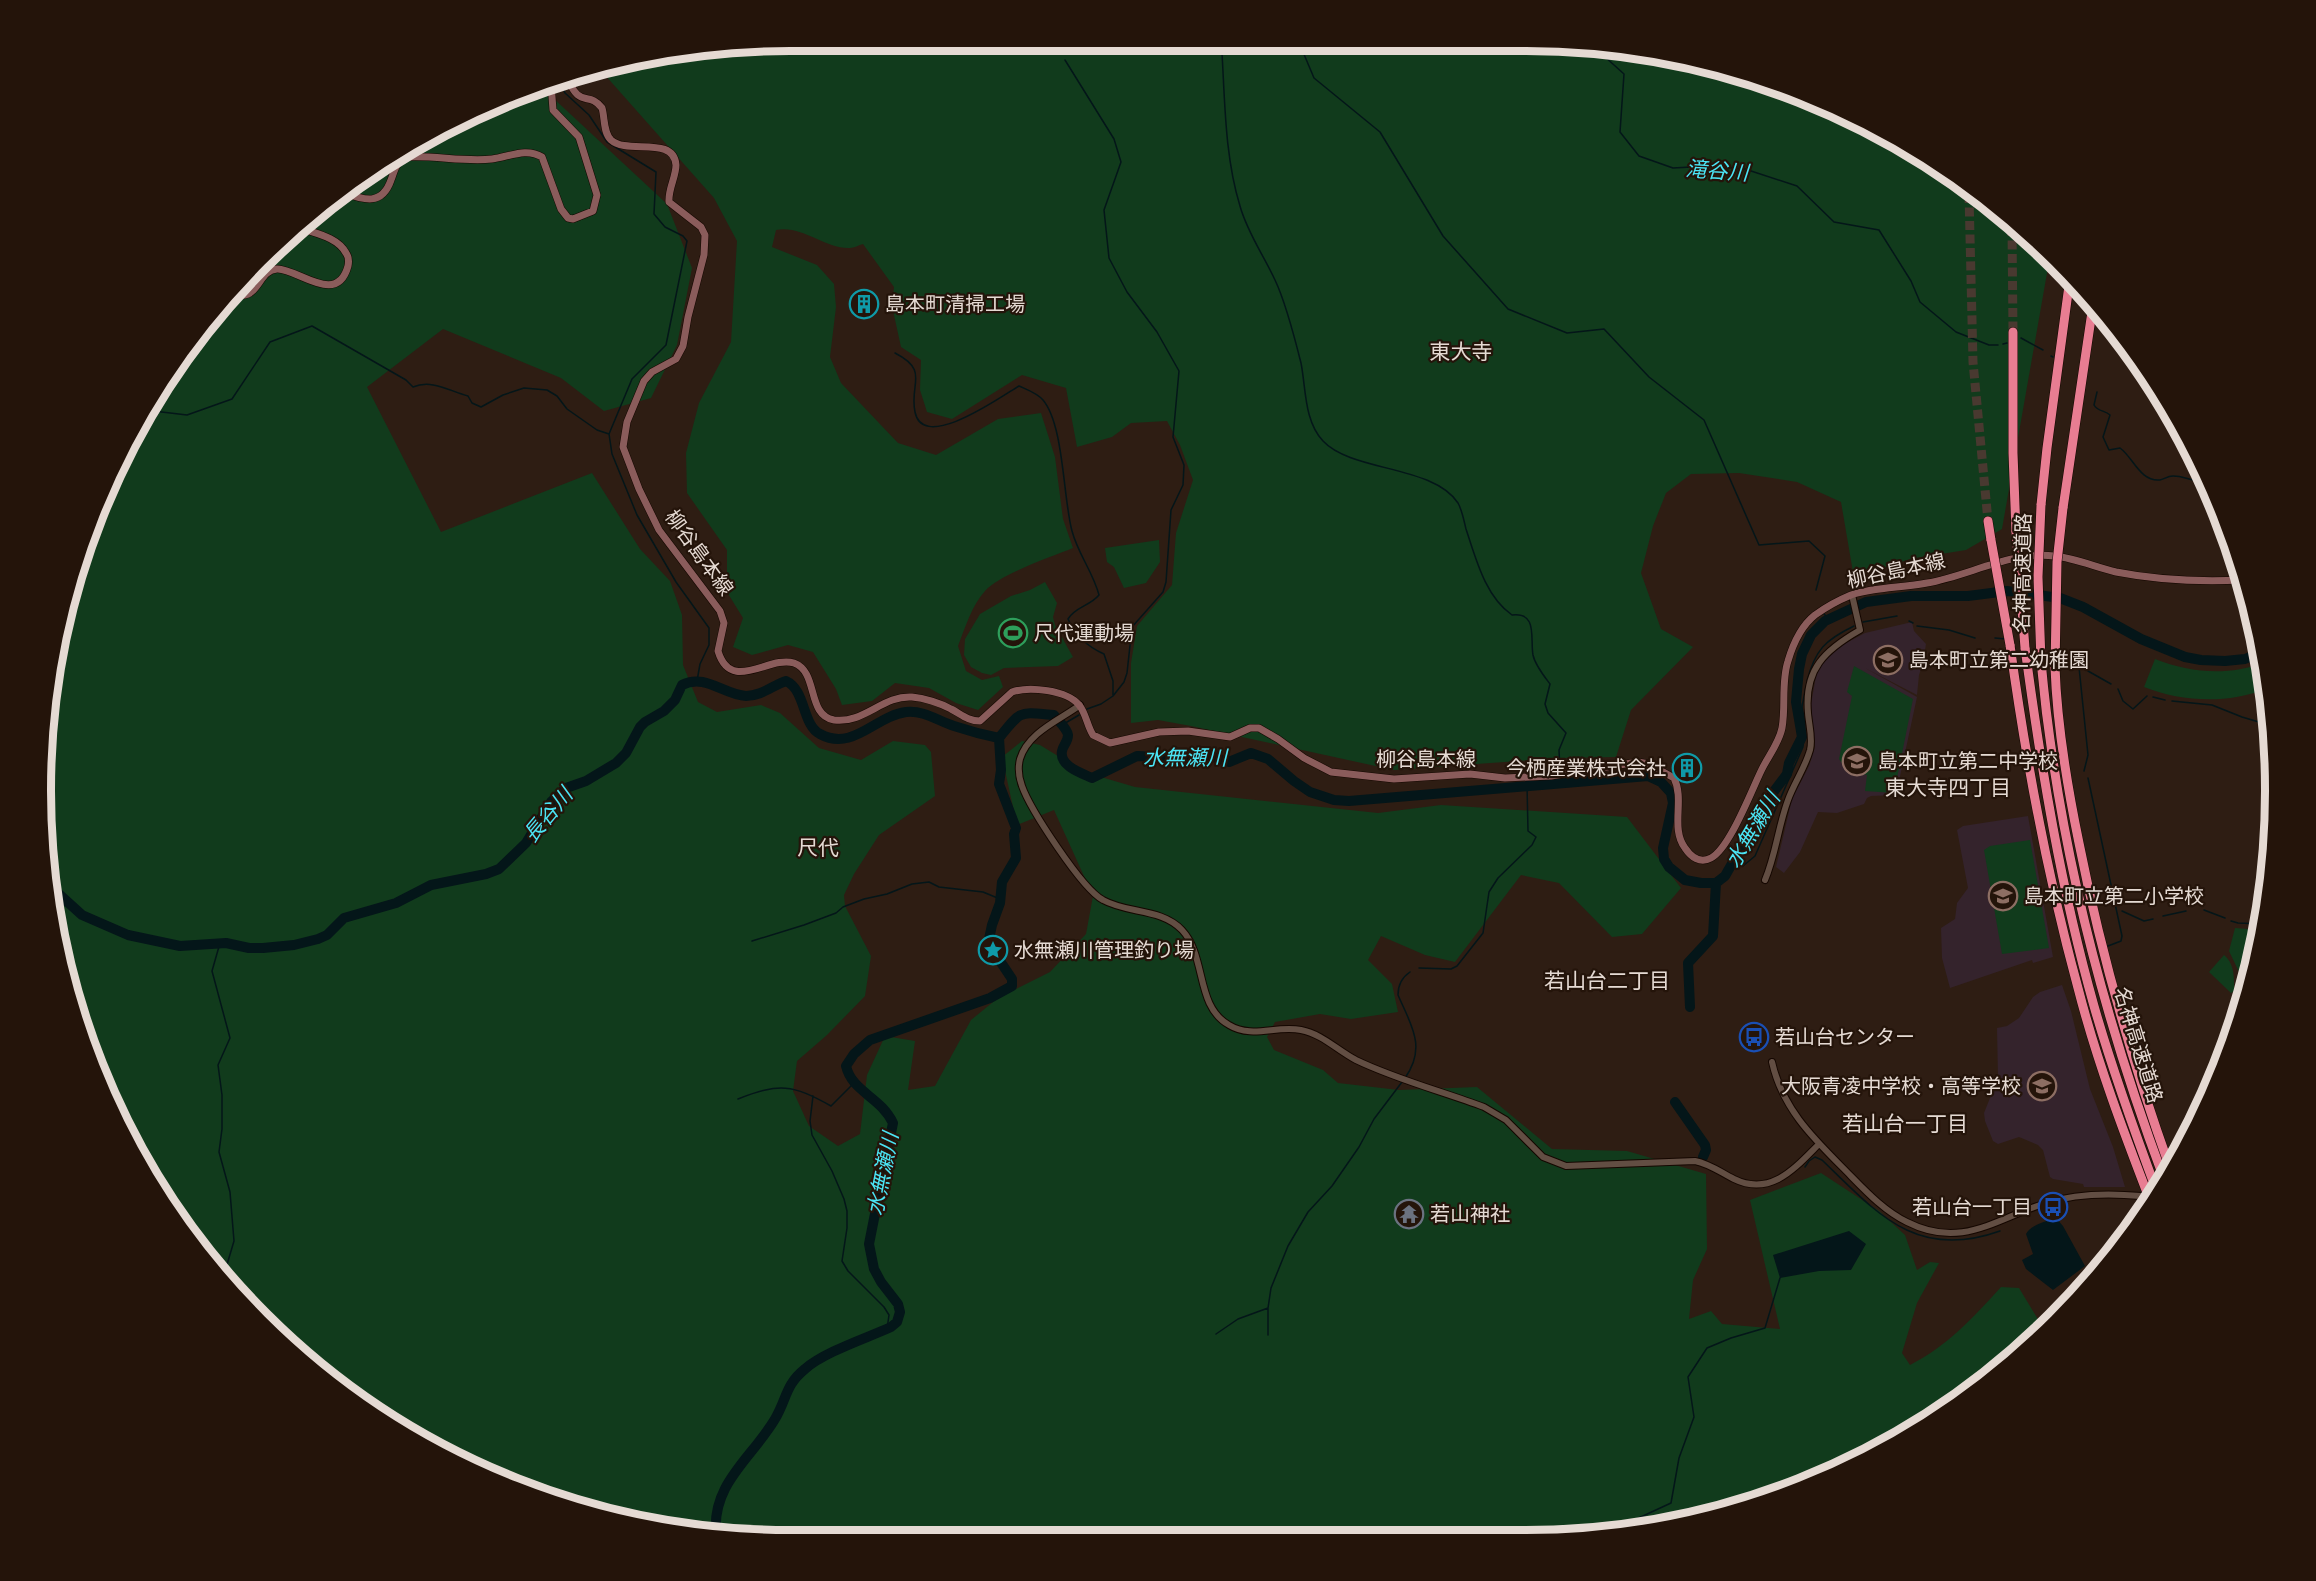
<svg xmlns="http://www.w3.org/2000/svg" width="2316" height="1581" font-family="Karla,'Noto Sans JP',sans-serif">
<rect width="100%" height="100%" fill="#2e1d13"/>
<path fill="#34232c" d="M1912,622L1914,631L1926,644L1923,663L1919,675L1917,695L1865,668L1917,697L1896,795L1871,796L1867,798L1864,804L1837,813L1818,812L1800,852L1784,873L1776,867L1792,799L1809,766L1815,747L1811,704L1816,676L1823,661L1844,644L1865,633Z
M2028,816L2053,957L2033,963L2032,960L1950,988L1942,958L1941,928L1955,919L1957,903L1968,888L1957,830L1963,826Z
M2062,985L2071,1011L2090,1089L2113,1147L2125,1187H2084L2083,1184L2053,1179L2050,1177L2043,1150L2038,1145L2019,1137L1998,1144L1993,1141L1985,1121L1984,1113L1998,1078L1997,1028L2007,1026L2019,1018L2033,997L2040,992Z"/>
<path fill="#113b1c" d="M791,40H1525L1671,55L1767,80L1900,141L2050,256L2002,529L1966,550L1910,559L1854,578L1841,502L1797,482L1739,473L1691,474L1666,493L1653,526L1641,573L1661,629L1693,647L1631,710L1616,757L1559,758L1394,770L1191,726L1158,720L1131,723V663L1137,626L1172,585L1176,533L1193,480L1180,445L1167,421L1131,423L1112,437L1077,447L1066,388L1022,375L952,419L927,412L920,390L921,360L901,347L892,306L894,287L863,244C859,245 854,248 850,248C824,249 803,225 776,230L772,247L817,265L834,284L836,307L830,357L841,383L898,443L936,455L998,419L1041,413L1055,457L1063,519L1073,548C1051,557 1000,574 985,591C972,605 965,628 958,646L966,671L982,680L999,676L1003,687L978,710L956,703L929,688L895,683L872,701L842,705L836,689L813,652L788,645L752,655L733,647L743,618L727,592V550L687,493L686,453L699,403L731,342L737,241L714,198L597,66Z
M538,88L551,96L667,204L692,268L677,345L651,398L604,411L561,378L443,329L367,387L441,532L592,473L640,549L670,581L682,615L683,665L698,702L717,712L761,705L780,713L819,748L861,760L893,741L925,745L931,752L935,796L879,835L854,874L844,895L845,906L871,956L865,996L827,1035L797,1061L793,1091L809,1126L838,1146L860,1134L867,1075L885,1036L915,1041L908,1090L935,1086L971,1020L998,998L1050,972L1086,934L1093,896L1054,810L1017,825L1002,757L1022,741L1040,745L1084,772L1135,787L1378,813L1441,805L1627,817L1681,888L1642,934L1612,937L1559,883L1521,875L1455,962L1425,955L1381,936L1368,960L1392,984L1398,1012L1351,1019L1320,1014L1275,1022L1267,1037L1274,1050L1323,1070L1338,1083L1399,1090L1477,1087L1552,1149L1627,1151L1706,1174L1707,1249L1693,1280L1689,1319L1711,1311L1722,1324L1780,1329L1750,1200L1821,1173L1879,1211L1905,1235L1917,1270L1930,1262L1939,1263L1917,1303L1902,1353L1910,1365C1947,1346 1973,1318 2001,1287L2019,1288L2039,1321L2049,1326L1942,1414L1858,1463L1671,1526L1526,1540H791L644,1526L503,1483L374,1414L260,1321L195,1247L118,1123L55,936L41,791L47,693L98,503L141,415L226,296L374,167L459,118Z
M1159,540L1160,562L1146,583L1124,588L1114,567L1107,562L1105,548Z
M1045,582L1057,603L1053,617L1055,625L1073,657L1058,666L1004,668L991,675L982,673L971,667L964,655L965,639L980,614L1011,596L1030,590Z
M2155,659C2190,673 2228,676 2263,663L2266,689C2227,704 2182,702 2144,687Z
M1854,666L1913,699L1894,793L1865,791L1867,775L1847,770L1839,759L1852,696L1847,692Z
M2030,840L2049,948L2002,954L1984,850L1990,846Z
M2235,928L2262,930L2249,977L2240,974L2229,951Z
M2224,955C2235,964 2234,978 2234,991L2231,993L2209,972Z"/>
<path fill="#041619" d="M2056,1218L2063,1226L2085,1266L2053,1290L2026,1269L2022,1260L2033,1254L2026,1234C2032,1224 2045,1222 2056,1218Z
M1849,1231L1866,1244L1851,1270L1819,1271L1780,1278L1773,1255Z"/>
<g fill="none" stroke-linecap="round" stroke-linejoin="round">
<path stroke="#041619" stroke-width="1.5" d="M1217,40L1222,53C1225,104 1225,157 1240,206C1247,232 1264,256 1275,280C1286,303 1295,339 1301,363C1306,388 1304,421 1323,441C1352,472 1433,465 1458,503C1462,510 1464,521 1466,529C1476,559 1485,596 1512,615C1538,612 1530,638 1533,655C1535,665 1544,676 1550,684L1545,704L1548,713L1566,733L1559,750L1560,770
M1298,40L1314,78L1380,132L1443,236L1508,309L1567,333L1604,329L1649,377L1704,420L1759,545L1809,541L1825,556L1816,590
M1594,47L1624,74L1620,132L1639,156L1673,168L1709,166L1745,169L1797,186L1834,222L1879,230L1911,281L1920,302L1956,332L1989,345H1998
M1065,60L1114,139L1121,162L1104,210L1109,258L1127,292L1157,332L1179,371L1173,437L1184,465L1183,485L1171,510L1166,582L1163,592L1132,627L1127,673L1124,682L1113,696L1101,704L1087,709
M560,80L565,93L589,115L607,142L656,172L654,214L665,227L683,236L687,241L666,345L632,379L609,434L612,454L637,515L676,582L709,628V645L700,664L697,681
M2021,338L2043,350
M2003,344L2007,343
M895,353C930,371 909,383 915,412C923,453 1002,396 1019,386C1028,390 1037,393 1043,400C1064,425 1063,498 1072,531C1078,554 1093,572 1099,595C1090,606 1075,607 1068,619C1075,635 1088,647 1104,654L1113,681V695
M2051,356L2053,357
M2097,392L2094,405C2098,412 2105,410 2110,415L2103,437L2109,450L2120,448C2133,457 2140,482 2160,480C2164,479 2168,476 2173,476C2187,476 2190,483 2205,479
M145,410L187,415L232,399L270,342L312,326L406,380L413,387C432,379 449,391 468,396L472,403L481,407L503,395L524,388L547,390L557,396L567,409L597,430L609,434
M2216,499L2214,508L2222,515
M1824,614L1829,619
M1909,621L1913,623
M1863,622L1897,616
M1917,626L1949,630L1975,638
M1995,638L2006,639
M2058,659L2079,666
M2079,667L2088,755L2084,771
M2088,671L2111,684
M1807,681C1815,650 1825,640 1854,626
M2118,689L2123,701L2133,709L2147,696
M2153,697L2165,700
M2172,701L2212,705L2242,717L2269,725
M1062,725L1079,715
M2088,778L2122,936L2121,941L2108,946
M1743,866L1755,856L1803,747L1805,723L1802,707L1806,686
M2204,910L2225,918
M2122,911L2144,921L2153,919
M2163,916L2186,911
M2231,921L2238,923L2262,924
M752,941L804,925L836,913L843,907L864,899L887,894L912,884L929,882L939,887L983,892L1000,899
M220,943L212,971L230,1038L218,1065L222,1095V1129L219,1152L230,1192L234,1241L223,1278
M1419,968L1451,969L1457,966L1483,933L1489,892L1498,878L1532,845L1536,837L1528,831L1527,785
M1405,1078C1427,1047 1411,1025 1398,995C1398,985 1401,978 1410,972
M813,1096L810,1121L812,1135L832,1171L844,1199L847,1211V1228L842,1261L848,1271L884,1307L889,1315L887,1329
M738,1099C779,1083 792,1084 831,1106L854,1083
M1805,1167L1809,1161L1815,1157L1822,1160C1877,1213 1916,1261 2000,1231
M1216,1334L1238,1319L1268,1308
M1268,1335V1308L1271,1288L1288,1246L1308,1212L1332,1186L1359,1147L1374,1119L1402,1082
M1606,1533L1671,1503L1679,1458L1694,1417L1688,1377L1707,1348L1731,1338L1765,1328L1780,1278"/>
<path stroke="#041619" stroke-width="10" d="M50,886L82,915L128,935L180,946L226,943L249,948H263L294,945L318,939L327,935L344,918L396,903L431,885L486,874L499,869L526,843L551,802L566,788L586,781L616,763L626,753L640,727L645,722L664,711L675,700L682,685C705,673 724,695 746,696C762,696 773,685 786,681C806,690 802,725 820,734C853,752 875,716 906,712C924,710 938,721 954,726C969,731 984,735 999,738
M1690,1007L1688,963L1713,936L1716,883
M1675,1102L1705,1145L1706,1150L1703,1157
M716,1533C712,1483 752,1458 775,1419C787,1399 785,1385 805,1369C824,1352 867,1338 891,1327L897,1322L900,1312L898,1304L881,1282L874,1269L869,1244L893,1123C881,1097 852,1092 846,1066L854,1054L870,1040L990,998L1012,986V979L996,955L989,939L992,925L1000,903L1002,882L1016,858L1014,834L1016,828L999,784L1001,770L999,738C1022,709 1019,712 1054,715C1058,721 1067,728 1068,735C1068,742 1063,745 1062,751C1059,766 1081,773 1092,778L1137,756L1183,758L1207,755L1229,762L1251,753L1268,759L1294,781L1310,792L1334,800L1349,801L1648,776L1661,782L1671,793L1673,803L1663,848L1664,859L1669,867L1685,880L1701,883H1716L1725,876L1753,827L1766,812L1772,794L1787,774L1789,763L1802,737L1796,702L1799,669L1802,654L1811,635L1825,621L1866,602L1911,596H1968L2007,591L2060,598L2083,607L2141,639L2185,657L2201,660L2225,661L2245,659L2262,652"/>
<path stroke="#493930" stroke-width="9" stroke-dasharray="9 4.5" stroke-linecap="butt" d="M1969,194L1973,362L1988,521
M2012,227L2013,332"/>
<g stroke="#150701" stroke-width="8">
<path id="tertiary" d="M1080,705C1060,720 1028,732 1020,759C1018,767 1019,778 1022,786C1030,809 1082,889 1103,900C1128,914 1161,908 1182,930C1207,957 1195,1006 1229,1025C1252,1039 1276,1025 1301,1030C1322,1034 1337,1050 1356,1060C1395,1079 1444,1092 1484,1107L1506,1120L1543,1157L1566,1166L1695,1161C1710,1164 1720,1172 1734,1179C1771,1197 1795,1168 1819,1144
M1765,880C1776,854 1778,827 1788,800C1794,783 1805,768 1810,750C1813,738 1809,726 1808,713C1804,669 1825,650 1860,630L1852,595
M1772,1062C1782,1107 1811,1136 1842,1167C1862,1187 1882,1210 1907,1222C1962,1250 1997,1218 2046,1203C2077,1193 2109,1193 2141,1196"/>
</g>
<g stroke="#150701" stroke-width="8">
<path id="secondary" d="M567,77C580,110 588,90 602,108C605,118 603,132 611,140C627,155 674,135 676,165C676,177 668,189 669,202L701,227L705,235L704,255L688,317L683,346L676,359L652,372L644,381L627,422L623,447L639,489L659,530L720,611L724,623L718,651C731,694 769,655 794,663C819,672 806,715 834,720C864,724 883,695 912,697C924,698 940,703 951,709C961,714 968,721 980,721L1012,692C1029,686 1067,690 1079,705C1086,713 1087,726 1093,735L1110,743L1159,732L1188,731L1230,737L1250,728H1259L1278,739L1304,758L1331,772L1394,779L1470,774L1505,778L1551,776L1638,762L1649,764L1674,778C1685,800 1670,828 1685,848C1691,857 1700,864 1711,858C1730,848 1752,789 1762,769C1769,755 1779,743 1782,728C1786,706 1781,682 1788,661C1793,644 1801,626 1815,615C1826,607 1839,600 1851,595C1875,587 1902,588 1927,583C1969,576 2010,551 2054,556C2075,558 2095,567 2116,572C2157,580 2199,582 2242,580
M344,193C364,200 382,206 391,180C395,170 395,163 406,157C434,155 463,162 492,159C509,157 526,147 542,157L561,209L568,218L573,219L593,211L597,195L579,137L553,110L551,83
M227,296C234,295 244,297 250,293C260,286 263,270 277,269C297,268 337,307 348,266C349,261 349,257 346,253C338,238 318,234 303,229"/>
</g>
<g stroke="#150701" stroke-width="10">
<path id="motorway" d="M2013,332V453L2016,532
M2041,505L2047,448L2070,278
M2063,508L2093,305
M1988,521L1991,540
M2010,645C2026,761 2047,875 2078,988C2097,1062 2124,1133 2151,1203
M2025,648C2041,768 2061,889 2094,1006C2112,1069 2134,1130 2157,1192
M2041,661C2057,839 2102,1013 2164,1179
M2055,667C2057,727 2067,785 2079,843C2101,954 2132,1062 2170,1168"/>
</g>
<use href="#tertiary" stroke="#624e43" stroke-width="6"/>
<use href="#secondary" stroke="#8a5c5b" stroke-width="7"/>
<use href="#motorway" stroke="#e87d92" stroke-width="9"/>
<g stroke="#150701" stroke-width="10" stroke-linecap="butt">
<path id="motorway-bridge" d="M2016,532L2025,648
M1991,540L2010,645
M2041,661L2038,577L2041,505
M2055,667L2057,562L2063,508"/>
</g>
<use href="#motorway-bridge" stroke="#e87d92" stroke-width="9"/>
</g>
<defs>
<g id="building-ring" transform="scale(1.5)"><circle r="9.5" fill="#24140a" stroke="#0f9aa8" stroke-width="1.5"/><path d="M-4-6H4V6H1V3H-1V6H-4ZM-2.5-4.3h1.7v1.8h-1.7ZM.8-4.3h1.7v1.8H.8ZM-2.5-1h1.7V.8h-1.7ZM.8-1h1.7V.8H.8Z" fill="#0f9aa8"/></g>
<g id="stadium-ring" transform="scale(1.5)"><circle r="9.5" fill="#24140a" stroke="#2e9e5b" stroke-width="1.5"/><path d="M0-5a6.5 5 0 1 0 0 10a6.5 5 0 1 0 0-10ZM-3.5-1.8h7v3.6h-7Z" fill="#2e9e5b"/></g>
<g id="school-ring" transform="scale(1.5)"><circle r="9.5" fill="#24140a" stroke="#8d6e63" stroke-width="1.5"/><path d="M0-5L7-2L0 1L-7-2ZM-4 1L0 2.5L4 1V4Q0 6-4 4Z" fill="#8d6e63"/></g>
<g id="sight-ring" transform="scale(1.5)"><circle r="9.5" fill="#24140a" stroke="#0f9aa8" stroke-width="1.5"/><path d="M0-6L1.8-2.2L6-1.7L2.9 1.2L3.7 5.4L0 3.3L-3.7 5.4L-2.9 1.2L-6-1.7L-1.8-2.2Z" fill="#0f9aa8"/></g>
<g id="bus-ring" transform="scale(1.5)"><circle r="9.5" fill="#24140a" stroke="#1a4fb4" stroke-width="1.5"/><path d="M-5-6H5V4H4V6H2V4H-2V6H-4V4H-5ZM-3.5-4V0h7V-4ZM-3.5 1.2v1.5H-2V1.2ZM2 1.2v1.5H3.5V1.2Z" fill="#1a4fb4"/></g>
<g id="temple-ring" transform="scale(1.5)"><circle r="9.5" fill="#24140a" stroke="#6b7280" stroke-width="1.5"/><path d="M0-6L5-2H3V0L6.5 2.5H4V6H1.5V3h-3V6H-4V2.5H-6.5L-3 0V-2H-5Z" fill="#6b7280"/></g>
</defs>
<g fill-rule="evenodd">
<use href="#building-ring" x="864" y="304"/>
<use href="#stadium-ring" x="1013" y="633"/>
<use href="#school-ring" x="1888" y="660"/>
<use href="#school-ring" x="1857" y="761"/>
<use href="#building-ring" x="1687" y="768"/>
<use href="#school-ring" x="2003" y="896"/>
<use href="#sight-ring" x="993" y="950"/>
<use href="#bus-ring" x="1754" y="1037"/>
<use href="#school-ring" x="2042" y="1086"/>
<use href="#bus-ring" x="2053" y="1207"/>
<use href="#temple-ring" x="1409" y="1214"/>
</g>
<g text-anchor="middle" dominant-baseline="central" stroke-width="4.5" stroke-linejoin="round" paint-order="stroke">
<g font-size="20" fill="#e5dad3" stroke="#24140a" text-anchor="start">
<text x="885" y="304">島本町清掃工場</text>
<text x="1034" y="633">尺代運動場</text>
<text x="1909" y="660">島本町立第二幼稚園</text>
<text x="1878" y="761">島本町立第二中学校</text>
<text x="1666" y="768" text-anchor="end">今栖産業株式会社</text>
<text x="2024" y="896">島本町立第二小学校</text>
<text x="1014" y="950">水無瀬川管理釣り場</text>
<text x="1775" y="1037">若山台センター</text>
<text x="2021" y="1086" text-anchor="end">大阪青凌中学校・高等学校</text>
<text x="2032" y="1207" text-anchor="end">若山台一丁目</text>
<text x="1430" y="1214">若山神社</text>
</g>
<g font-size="20" fill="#e5dad3" stroke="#24140a">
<text transform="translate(699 553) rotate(54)">柳谷島本線</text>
<text transform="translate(1896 571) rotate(-12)">柳谷島本線</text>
<text transform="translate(2023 573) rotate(-89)">名神高速道路</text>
<text x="1426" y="759">柳谷島本線</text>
<text transform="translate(2138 1045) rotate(73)">名神高速道路</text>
</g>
<g font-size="21" font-style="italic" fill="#4be4f4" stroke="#24140a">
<text transform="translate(1717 171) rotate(4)">滝谷川</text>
<text x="1185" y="758">水無瀬川</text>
<text transform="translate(548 815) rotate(-50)">長谷川</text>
<text transform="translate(1753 830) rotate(-59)">水無瀬川</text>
<text transform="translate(883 1174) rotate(-79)">水無瀬川</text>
</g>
<g font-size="21" fill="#e5dad3" stroke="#24140a">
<text x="1461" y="352">東大寺</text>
<text x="1948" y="788">東大寺四丁目</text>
<text x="818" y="848">尺代</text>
<text x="1607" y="981">若山台二丁目</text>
<text x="1905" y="1124">若山台一丁目</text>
</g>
</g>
<path d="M0 0H2316V1581H0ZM790 51H1526A739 739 0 0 1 2265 790V791A739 739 0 0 1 1526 1530H790A739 739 0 0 1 51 791V790A739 739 0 0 1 790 51Z" fill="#24140a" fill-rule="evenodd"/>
<path fill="none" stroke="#e5dad3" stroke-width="8" d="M790 51H1526A739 739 0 0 1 2265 790V791A739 739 0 0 1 1526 1530H790A739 739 0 0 1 51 791V790A739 739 0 0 1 790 51Z"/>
</svg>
